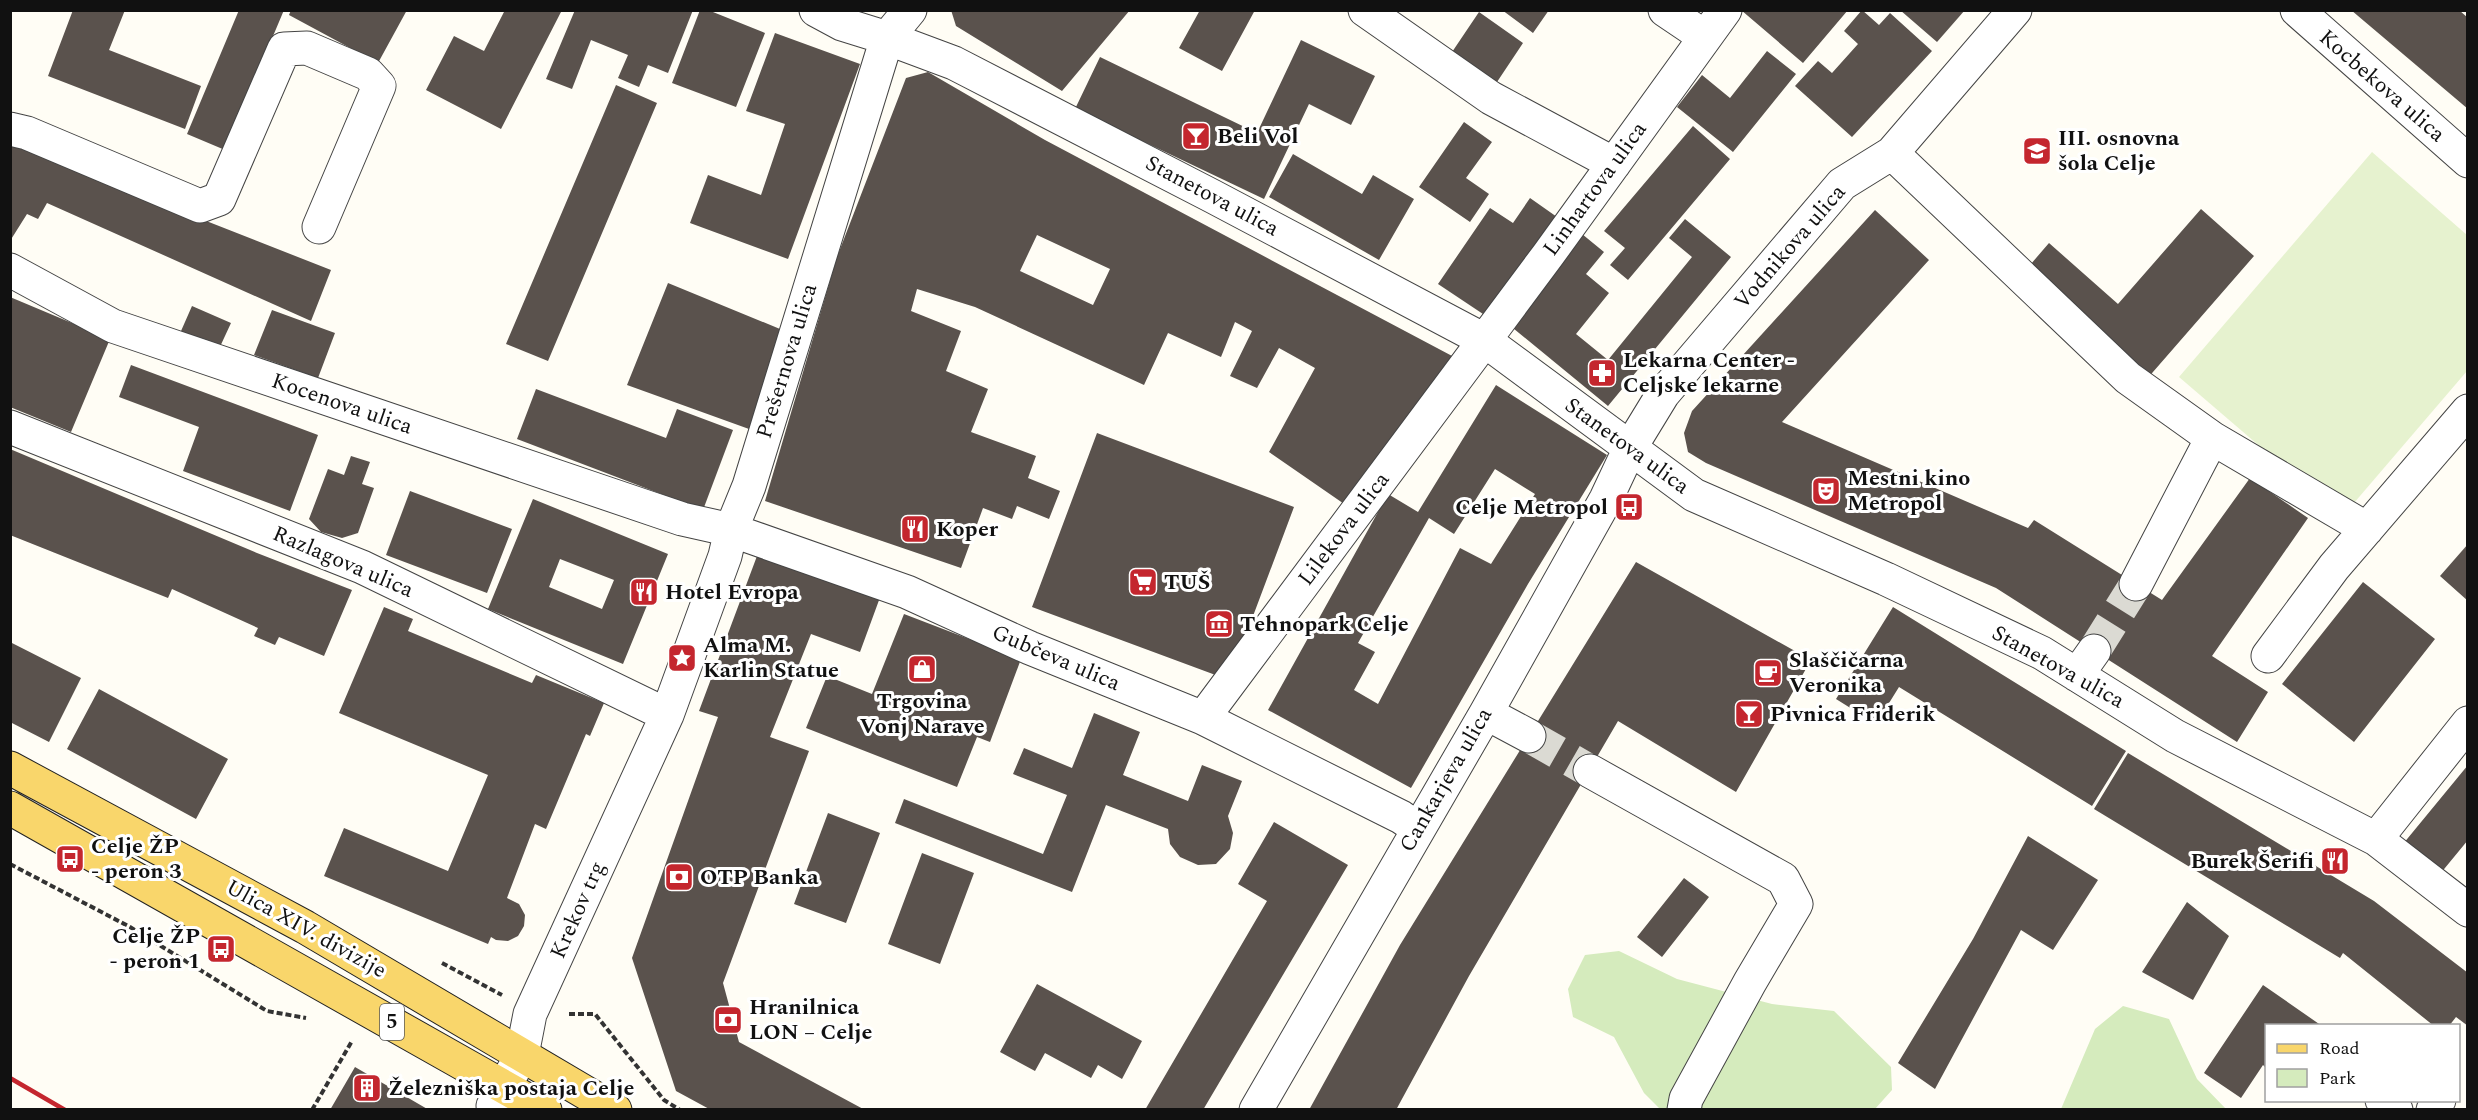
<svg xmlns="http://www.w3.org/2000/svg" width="2478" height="1120" font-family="Spectral,serif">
<rect width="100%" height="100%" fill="#fffdf5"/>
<path fill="#d5ebbd" d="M1619,951L1677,979L1772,1004L1834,1011L1891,1067L1892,1090L1875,1109H1660L1644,1093L1614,1037L1573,1017L1568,989L1585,955Z
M2123,1006L2169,1019L2197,1079L2226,1109H2061L2095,1029Z"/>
<path fill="#e6f2cf" d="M2372,152L2467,235V371L2342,517L2179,377Z"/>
<path fill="#5a524d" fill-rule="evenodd" d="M73,10H125L109,50L201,86L185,129L48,76Z
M239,10H284L225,150L187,134Z
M291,10H407L378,63L289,15Z
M505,10H562L501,129L426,90L454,36L484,51Z
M575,10H693L668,73L648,65L639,87L618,78L628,55L591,40L572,89L546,79Z
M700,10H708L765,33L736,107L672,83Z
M951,10H1130L1062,91L956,26Z
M1200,10H1255L1222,71L1179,48Z
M1502,10H1549L1533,33Z
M1741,10H1848L1803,63Z
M1862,10L1879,25L1890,13L1932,51L1852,137L1795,86L1818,61L1832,73L1858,44L1844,31Z
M1900,10H1965L1937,42Z
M2351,10H2459L2468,18V109Z
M1479,12L1523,43L1491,91L1446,61Z
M775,33L860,64L788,259L690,223L708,175L761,195L785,124L746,111Z
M1301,40L1375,76L1351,125L1309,104L1264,199L1075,109L1100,57L1257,133Z
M1767,51L1796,74L1733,152L1677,107L1702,75L1730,98Z
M928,72L1045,140L1454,357L1350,508L1269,452L1315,368L1279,348L1257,388L1230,376L1252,331L1235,322L1221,357L1168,333L1144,385L975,307L917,289L911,311L961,331L946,371L988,389L971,432L1036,456L1028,478L1060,491L1049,519L1017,506L1012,519L983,508L961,568L765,501L837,257L906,78ZM1037,235L1110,269L1093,305L1020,271Z
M616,85L657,103L548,361L506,344Z
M1464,122L1492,142L1466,178L1489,194L1470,222L1419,187Z
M1693,126L1730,159L1628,280L1610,265L1625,248L1604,231Z
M10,144L331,270L311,321L47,203L38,219L27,214L10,241Z
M1293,154L1362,194L1373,175L1414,199L1379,260L1269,197Z
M1530,198L1557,217L1489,318L1438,284L1490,208L1513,223Z
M2201,209L2254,256L2146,380L2024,272L2049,243L2118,304Z
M1875,210L1929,260L1782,422L2028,528L2034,520L2162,600L2250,478L2308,518L2212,656L2268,692L2237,742L1996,588L1706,463L1688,452L1684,433L1692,411Z
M1685,219L1731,257L1608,406L1508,324L1582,234L1604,252L1586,274L1609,293L1576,334L1608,360L1692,257L1669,238Z
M668,283L780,329L749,429L627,385Z
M10,297L110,339L71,432L10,407Z
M192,306L231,323L212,364L174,347Z
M272,310L335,333L318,378L254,355Z
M131,365L318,435L290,511L183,471L199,427L119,397Z
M1496,385L1607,455L1528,584L1411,788L1268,710L1388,494L1418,512ZM1495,469L1535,494L1491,564L1460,548L1378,704L1354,690L1375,652L1358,643L1429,518L1454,534Z
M536,389L666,438L677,409L733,430L703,510L517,439Z
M1097,433L1294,507L1229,680L1032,607Z
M10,449L257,553L352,590L324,656L279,637L275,645L254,636L258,628L172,589L168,598L10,535Z
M351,456L370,462L362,484L374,488L358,533L342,538L321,532L309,519L328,469L344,475Z
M410,491L512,529L487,593L386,555Z
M533,499L668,554L623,664L488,609ZM560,559L614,580L602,609L549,587Z
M2468,544V601L2440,576Z
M760,548L882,592L860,652L811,634L770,737L809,751L723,983L739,1042L865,1110H711L676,1091L632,958L718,717L699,711Z
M1636,562L1811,660L1736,792L1618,721L1469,976L1396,1110H1309L1400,945Z
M2363,582L2435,639L2354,742L2282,684Z
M384,607L413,619L408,631L532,683L536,675L604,703L590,736L586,734L546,829L535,824L507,898L519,904L525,915L524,926L518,936L508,941L496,940L491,937L488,944L324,876L344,828L448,871L488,775L339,713Z
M1893,607L2126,751L2092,806L1899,687L1876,724L1836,699Z
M904,614L1021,659L990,742L977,737L957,787L806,728L827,676L872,694Z
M10,642L81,678L49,742L10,722Z
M99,689L228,759L196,819L67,749Z
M1094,713L1140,732L1123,775L1188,801L1202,765L1242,781L1228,816L1233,833L1230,849L1216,864L1198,865L1180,857L1170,844L1168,829L1106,805L1072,892L895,823L904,799L1043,854L1067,795L1013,774L1024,748L1072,768Z
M2128,753L2374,901L2468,973V1026L2456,1017L2449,1026H2434L2343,953L2340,958L2094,809Z
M2468,765V840L2440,874L2403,844Z
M828,813L880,833L846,923L794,904Z
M1274,822L1348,865L1203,1110H1145L1267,901L1238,884Z
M2028,836L2098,880L2053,950L2021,930L1935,1089L1898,1063L1973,939Z
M922,853L974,873L940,964L888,944Z
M1684,878L1709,897L1662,957L1637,937Z
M2187,902L2229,936L2193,1000L2142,972Z
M1037,984L1142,1041L1122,1079L1098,1065L1091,1078L1045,1053L1035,1071L1000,1052Z
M2263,985L2322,1026H2266V1068L2263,1065L2241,1098L2204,1073Z
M355,1067L429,1110H330Z"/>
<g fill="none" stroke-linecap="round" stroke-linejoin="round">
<path stroke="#dbdad3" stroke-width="33" stroke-dasharray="33 16" stroke-linecap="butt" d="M2094,651L2136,584
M1529,736L1590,771"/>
<g stroke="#444" stroke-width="35">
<path id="minor" d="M816,10L842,24L887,38L954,63L1212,196L1484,340L1694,495L1886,579L2042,653L2175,736L2376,839L2468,910
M1365,10L1491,98L1614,164
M1665,10L1705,37
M2297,10L2468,161
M10,129L27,133L200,206L219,199L284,49L307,48L368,74L379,86L319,227
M1892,153L2128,378L2212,438
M10,270L113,326L682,519L731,530L907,592L1030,648L1203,718L1401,817L1417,828
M10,427L362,567L667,715
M2136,584L2212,438L2367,529
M2268,656L2334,567L2468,411
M2077,675L2094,651
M1486,713L1529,736
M1203,718L1548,255L1725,10
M1590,771L1783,879L1796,904L1750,982L1686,1099L1684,1110
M2376,839L2468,723
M2382,1100L2396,1110
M493,1106L522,1055L530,1014L667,715L725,556L731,530L749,486L887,38L910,10
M1256,1110L1486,713L1606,499L1630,448L1663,394L1842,184L1892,153L2015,10
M2433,1110L2439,1100"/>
</g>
<g stroke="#222" stroke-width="35">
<path id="major" d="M10,768L305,927L615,1110
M10,808L545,1110"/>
</g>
<path stroke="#333" stroke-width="4" stroke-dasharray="6 3" stroke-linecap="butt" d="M10,864L130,927L267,1011L306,1018
M442,963L502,995
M569,1014H595L664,1100L680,1110
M312,1110L352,1041"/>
<use href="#minor" stroke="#fff" stroke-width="33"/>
<use href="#major" stroke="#f9d66b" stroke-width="33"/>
<path stroke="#c4262e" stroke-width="4.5" d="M10,1078L65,1110"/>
</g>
<defs>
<g id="bar-square" transform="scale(1.5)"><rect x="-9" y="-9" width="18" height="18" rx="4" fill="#c4262e" stroke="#fff"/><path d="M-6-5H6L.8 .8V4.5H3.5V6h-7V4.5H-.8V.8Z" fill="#fff"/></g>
<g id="school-square" transform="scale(1.5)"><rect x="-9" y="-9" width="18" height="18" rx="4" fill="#c4262e" stroke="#fff"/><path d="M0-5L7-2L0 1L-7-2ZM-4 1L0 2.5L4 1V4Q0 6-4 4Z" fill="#fff"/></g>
<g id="pharmacy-square" transform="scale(1.5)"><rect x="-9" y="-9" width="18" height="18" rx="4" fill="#c4262e" stroke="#fff"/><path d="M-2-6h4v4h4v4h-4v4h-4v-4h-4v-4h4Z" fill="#fff"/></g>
<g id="theatre-square" transform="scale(1.5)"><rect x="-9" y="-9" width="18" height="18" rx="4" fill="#c4262e" stroke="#fff"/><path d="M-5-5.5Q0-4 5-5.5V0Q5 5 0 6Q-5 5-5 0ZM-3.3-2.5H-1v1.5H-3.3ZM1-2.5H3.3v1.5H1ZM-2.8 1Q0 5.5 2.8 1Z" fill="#fff"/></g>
<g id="bus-square" transform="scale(1.5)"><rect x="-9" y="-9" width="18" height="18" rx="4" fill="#c4262e" stroke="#fff"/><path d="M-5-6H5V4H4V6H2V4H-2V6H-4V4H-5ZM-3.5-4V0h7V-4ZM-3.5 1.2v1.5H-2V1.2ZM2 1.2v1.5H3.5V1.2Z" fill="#fff"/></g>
<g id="restaurant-square" transform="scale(1.5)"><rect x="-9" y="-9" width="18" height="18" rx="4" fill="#c4262e" stroke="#fff"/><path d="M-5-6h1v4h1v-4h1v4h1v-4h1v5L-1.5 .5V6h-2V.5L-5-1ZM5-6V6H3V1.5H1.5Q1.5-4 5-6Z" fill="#fff"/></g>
<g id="supermarket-square" transform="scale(1.5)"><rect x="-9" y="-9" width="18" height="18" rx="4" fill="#c4262e" stroke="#fff"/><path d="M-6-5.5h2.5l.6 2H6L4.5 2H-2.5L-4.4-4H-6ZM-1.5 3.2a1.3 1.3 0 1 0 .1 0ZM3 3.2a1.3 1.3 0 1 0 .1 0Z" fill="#fff"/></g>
<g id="museum-square" transform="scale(1.5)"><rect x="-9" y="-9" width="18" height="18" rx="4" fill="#c4262e" stroke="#fff"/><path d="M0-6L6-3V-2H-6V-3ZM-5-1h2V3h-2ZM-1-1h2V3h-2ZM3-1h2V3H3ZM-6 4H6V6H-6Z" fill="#fff"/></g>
<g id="sight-square" transform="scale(1.5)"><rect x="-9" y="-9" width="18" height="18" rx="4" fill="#c4262e" stroke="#fff"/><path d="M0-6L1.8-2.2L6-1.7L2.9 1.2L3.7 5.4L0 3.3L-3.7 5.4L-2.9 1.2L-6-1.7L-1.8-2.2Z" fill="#fff"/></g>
<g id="shop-square" transform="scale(1.5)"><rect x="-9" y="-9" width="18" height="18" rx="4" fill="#c4262e" stroke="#fff"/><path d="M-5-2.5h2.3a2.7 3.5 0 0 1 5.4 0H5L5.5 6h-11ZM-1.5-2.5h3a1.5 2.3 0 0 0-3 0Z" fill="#fff"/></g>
<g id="cafe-square" transform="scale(1.5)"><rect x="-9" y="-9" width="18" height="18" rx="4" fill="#c4262e" stroke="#fff"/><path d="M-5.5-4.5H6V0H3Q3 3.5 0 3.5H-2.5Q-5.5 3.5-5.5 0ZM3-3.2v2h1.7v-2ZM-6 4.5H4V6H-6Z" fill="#fff"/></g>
<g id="bank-square" transform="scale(1.5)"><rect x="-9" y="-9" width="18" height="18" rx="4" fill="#c4262e" stroke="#fff"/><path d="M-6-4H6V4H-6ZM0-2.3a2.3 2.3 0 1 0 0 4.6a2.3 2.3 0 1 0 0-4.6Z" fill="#fff"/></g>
<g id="building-square" transform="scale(1.5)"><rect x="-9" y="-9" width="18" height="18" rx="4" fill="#c4262e" stroke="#fff"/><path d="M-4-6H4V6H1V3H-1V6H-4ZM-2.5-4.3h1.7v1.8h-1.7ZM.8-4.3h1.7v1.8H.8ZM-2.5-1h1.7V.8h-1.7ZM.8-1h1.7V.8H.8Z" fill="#fff"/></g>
</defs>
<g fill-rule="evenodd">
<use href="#bar-square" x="1196" y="136"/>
<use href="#school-square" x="2037" y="151"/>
<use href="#pharmacy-square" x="1602" y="373"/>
<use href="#theatre-square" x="1826" y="491"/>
<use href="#bus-square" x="1629" y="507"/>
<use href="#restaurant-square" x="915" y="529"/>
<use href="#supermarket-square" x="1143" y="582"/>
<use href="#restaurant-square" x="644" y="592"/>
<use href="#museum-square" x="1219" y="624"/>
<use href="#sight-square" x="682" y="658"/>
<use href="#shop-square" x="922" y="669"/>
<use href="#cafe-square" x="1768" y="673"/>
<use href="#bar-square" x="1749" y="714"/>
<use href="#bus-square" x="70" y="859"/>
<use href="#restaurant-square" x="2335" y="861"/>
<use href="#bank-square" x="679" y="877"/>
<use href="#bus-square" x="221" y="949"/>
<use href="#bank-square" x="728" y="1020"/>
<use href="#building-square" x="367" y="1088"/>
</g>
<g text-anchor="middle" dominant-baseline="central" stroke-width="6" stroke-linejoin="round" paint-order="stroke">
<rect fill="#fff" stroke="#585858" stroke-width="1.5" x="380" y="1004" width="24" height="36" rx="4.5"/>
<g font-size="21" font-weight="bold" fill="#111">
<text x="392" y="1022">5</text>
</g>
<g font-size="22" fill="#111" stroke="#fff">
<text transform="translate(2382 86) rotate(41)">Kocbekova ulica</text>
<text transform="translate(1595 189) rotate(-54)">Linhartova ulica</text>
<text transform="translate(1212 196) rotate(28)">Stanetova ulica</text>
<text transform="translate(1790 247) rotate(-49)">Vodnikova ulica</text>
<text transform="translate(787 361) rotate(-73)">Prešernova ulica</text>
<text transform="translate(342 404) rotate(19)">Kocenova ulica</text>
<text transform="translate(1627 446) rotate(36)">Stanetova ulica</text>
<text transform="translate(1344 529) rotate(-53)">Lilekova ulica</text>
<text transform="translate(343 562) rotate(23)">Razlagova ulica</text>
<text transform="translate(1056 658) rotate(23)">Gubčeva ulica</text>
<text transform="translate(2058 667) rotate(29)">Stanetova ulica</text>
<text transform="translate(1446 780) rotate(-60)">Cankarjeva ulica</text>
<text transform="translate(578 910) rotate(-66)">Krekov trg</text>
<text transform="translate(306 929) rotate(29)">Ulica XIV. divizije</text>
</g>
<g font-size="22" font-weight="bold" fill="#111" stroke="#fff" text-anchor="start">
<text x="1217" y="136">Beli Vol</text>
<text x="2058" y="138">III. osnovna<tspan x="2058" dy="25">šola Celje</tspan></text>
<text x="1623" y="360">Lekarna Center -<tspan x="1623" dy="25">Celjske lekarne</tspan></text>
<text x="1847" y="478">Mestni kino<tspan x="1847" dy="25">Metropol</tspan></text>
<text x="1608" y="507" text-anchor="end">Celje Metropol</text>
<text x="936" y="529">Koper</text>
<text x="1164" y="582">TUŠ</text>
<text x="665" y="592">Hotel Evropa</text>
<text x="1240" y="624">Tehnopark Celje</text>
<text x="703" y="645">Alma M.<tspan x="703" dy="25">Karlin Statue</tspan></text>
<text x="1789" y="660">Slaščičarna<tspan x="1789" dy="25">Veronika</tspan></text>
<text x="922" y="701" text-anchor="middle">Trgovina<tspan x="922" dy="25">Vonj Narave</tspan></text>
<text x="1770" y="714">Pivnica Friderik</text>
<text x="91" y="846">Celje ŽP<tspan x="91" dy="25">- peron 3</tspan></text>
<text x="2314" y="861" text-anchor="end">Burek Šerifi</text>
<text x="700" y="877">OTP Banka</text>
<text x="200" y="936" text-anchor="end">Celje ŽP<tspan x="200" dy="25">- peron 1</tspan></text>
<text x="749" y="1007">Hranilnica<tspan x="749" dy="25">LON – Celje</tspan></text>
<text x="388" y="1088">Železniška postaja Celje</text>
</g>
</g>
<rect width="2478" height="1120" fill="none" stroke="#111111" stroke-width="24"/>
<rect x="2265" y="1024" width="195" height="78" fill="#ffffff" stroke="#a0a0a0" stroke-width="1.5"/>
<rect x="2277" y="1044" width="30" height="9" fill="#f9d66b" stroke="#a0a0a0" stroke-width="1.5"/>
<text x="2319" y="1054" font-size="18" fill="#111111">Road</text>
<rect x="2277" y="1069" width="30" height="18" fill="#d5ebbd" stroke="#a0a0a0" stroke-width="1.5"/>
<text x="2319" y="1084" font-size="18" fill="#111111">Park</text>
</svg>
